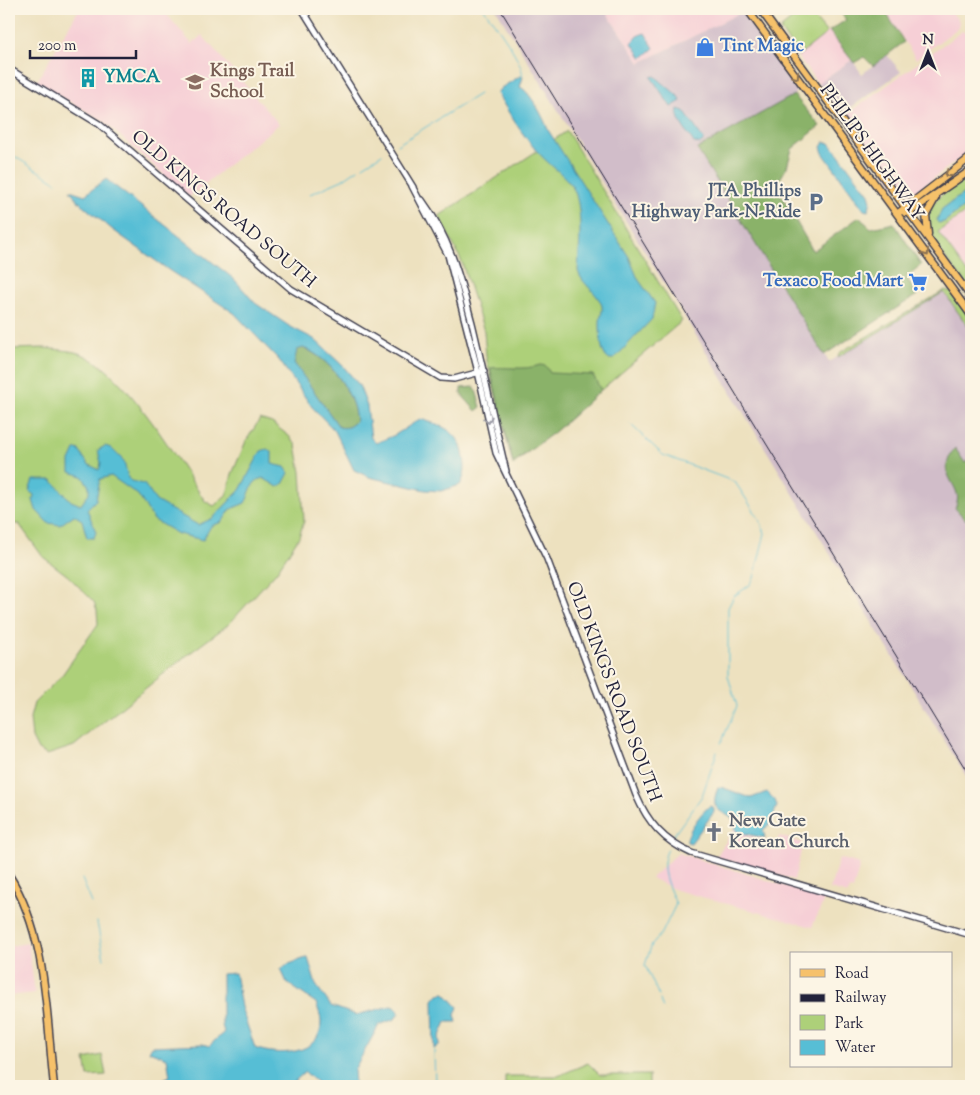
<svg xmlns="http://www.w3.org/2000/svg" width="980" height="1095" font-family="'Sorts Mill Goudy',serif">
<rect width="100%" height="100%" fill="#fcf5e5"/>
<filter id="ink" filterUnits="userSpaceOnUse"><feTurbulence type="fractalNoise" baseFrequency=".02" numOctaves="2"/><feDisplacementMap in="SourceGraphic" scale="10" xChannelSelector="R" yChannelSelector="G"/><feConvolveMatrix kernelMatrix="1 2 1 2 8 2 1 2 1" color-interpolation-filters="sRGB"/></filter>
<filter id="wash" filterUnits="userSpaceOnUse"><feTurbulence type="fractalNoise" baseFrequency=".0096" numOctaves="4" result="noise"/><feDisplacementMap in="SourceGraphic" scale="20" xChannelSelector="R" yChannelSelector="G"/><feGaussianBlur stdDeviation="1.12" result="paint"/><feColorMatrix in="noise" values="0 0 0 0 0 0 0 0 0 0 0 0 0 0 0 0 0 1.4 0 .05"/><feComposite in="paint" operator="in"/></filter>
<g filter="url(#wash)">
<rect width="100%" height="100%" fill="#ede1bf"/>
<path fill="#f6cfd6" d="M79,9H162L192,44L202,35L279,124L189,197L102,120L36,83Z
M604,9H742L744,11L640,63Z
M884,9H949L959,21L958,28L916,59Z
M829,31L852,60L818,83L797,56Z
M962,31L966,32L971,40V150L906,199L852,130L846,115Z
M971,210V278L937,232Z
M735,828L737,832L777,844L779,836L803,843L794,880L716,857Z
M678,853L825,898L812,927L676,890L651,878Z
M839,858L860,864L853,890L849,889L848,894L830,889Z
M28,943L35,993L9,996V946Z"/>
<path fill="#d1bdc9" d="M496,9H604L640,63L744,11L799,84L794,95L697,150L829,362L944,292L971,331V629L969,630L971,635V784Z
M887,55L901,72L843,113L839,112L818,83L852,60L862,74Z"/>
<path fill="#add079" stroke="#68795a" d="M805,9H807L827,33L798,56L780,29Z
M567,131L682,321L513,465L486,357L484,331L461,260L439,216Z
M971,173V188L942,209L944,222L971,202V208L938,232L971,278V290C955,268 909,225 937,199C947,189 960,182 971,173Z
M945,290C957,291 971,319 971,331L944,292L838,357L839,353Z
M45,348C57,350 75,350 86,356C129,377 177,460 205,501L214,506L227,494L232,474L246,441L260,419L272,423L289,436L296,445L301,472L304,521L299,537L277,571L229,624L182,659L74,746L47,755L38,750L32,738L30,718L34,703L62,675L98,624L97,610L94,602L68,576L43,557L19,524H9V349Z
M102,1055L106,1075L88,1076L85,1059Z
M588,1063L600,1075H649V1086H505V1076H558Z"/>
<path fill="#8ab269" stroke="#566a52" d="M838,9H884L904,42L873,66L864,57L854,63L829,31L846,20Z
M794,95L820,126L792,149L787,167L776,186L813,251L859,217L871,228L894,223L921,265L906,277L917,295L824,355L697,149Z
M303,348C330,358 354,393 356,421C351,426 347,429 339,427L293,362L297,349Z
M540,365L546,366L550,373L593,375L601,390L556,431L513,463L490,368C507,366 523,371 540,365Z
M475,387L481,407L476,411L461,394V388Z
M955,448L965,463L971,459V521L965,519L955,508C967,485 932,478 955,448Z"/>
<path fill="#57bed5" stroke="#3c7088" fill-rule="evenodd" d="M645,33L654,48L642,58L632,43L639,35Z
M520,76L523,77L520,87C530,91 545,120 548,130L629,257L638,279L655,303L652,319L614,359H608C600,353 600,332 600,322C600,317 603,311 602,306C598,292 582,285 578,271C579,247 583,218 576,195C573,183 560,173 552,166C528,145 513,120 497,93L501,88Z
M655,76L678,96L681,101L671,107L651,77Z
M678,109L684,111L704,140L701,144L694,143C689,134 675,120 678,109Z
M824,142L830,143L869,194L871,201L868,211L864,210L823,153L821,147Z
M106,179L234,279L255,303L289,326L314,339L343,366L359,385L367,406L371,438L376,443L395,435L420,419C444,426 460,431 464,458C466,467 465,477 460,485L441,491L425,490L369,477L354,470L335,431L312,407L279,360L234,313L170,271L113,230L81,204L70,190L85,195ZM303,348C330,357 354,393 356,421C351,426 347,429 339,427L294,363L297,350Z
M971,188V202L944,222L938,223L937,220L942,209Z
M105,446L111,448L124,461L128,478L131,481L144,484L156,501L198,525L213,518L240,490L261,451L267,449L272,452V464L285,467L289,473L283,484L278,487L263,478C250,481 251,493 245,503L231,509L222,522L211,526L203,540L178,534L154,520L138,495L111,476L100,479L96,500L87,509L96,532L94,538H87L82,520L74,515L60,525L48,523L36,510L33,500L34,495L29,491L33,480H52L71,501L81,505L89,493V486L82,476L70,472V461L75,450L78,449L88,464L99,470L101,463L98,450Z
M721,787L751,798L767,792L775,800L777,806L770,824L763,830L765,838L737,832L735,828L737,823C726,810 707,814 718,788Z
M710,806L714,808V812L691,843L687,842C686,833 702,811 710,806Z
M306,958H308L316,985L331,1006L356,1015L391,1006L396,1008L399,1013L395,1019L379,1025L354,1070L355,1086H321L305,1072L289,1086H227L199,1080L193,1086H143L144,1079L157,1082L170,1076L167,1058L149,1051L152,1046L203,1044L209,1046L224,1032L222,1025V974L235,973L241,1007L255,1048C277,1057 322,1055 321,1022C321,1016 318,1009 316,1003L287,983L281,969L286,965Z
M445,993L458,1007L455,1015L457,1022H446L439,1038L440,1044L434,1049L433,1000L438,994Z"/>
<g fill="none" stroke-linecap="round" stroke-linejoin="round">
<path stroke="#57bed5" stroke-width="1" d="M484,9C492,20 527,65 522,77
M397,145L479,94
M9,153L56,182
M363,166L382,154
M310,194L342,180L358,169
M630,424L663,455L735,482L760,520L765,533L754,578L750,585L734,596L728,608V676L737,706L721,743
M673,836L702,796L717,752
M82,879L92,903
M97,922L104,959
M659,996L645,965L652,944L662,933L676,904C668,885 658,868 668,849
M660,1000L663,1008
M434,1049L435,1086"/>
</g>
</g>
<g filter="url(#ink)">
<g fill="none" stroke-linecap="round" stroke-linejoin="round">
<g stroke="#403f4f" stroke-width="8">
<path id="tertiary" d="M302,9L413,187
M9,69L99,124L291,289L441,378L454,379L484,371
M412,186L448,255L478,372L496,453L547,559L636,795C648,823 664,841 691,853L971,935
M422,200C450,238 460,278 472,323C484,372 494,422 506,471"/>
</g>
<g stroke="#403f4f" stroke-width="9">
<path id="primary" d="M747,9L971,315
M760,9L971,297
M905,213L910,212L971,170
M897,214L971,157
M928,234L926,215L936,197
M9,875C48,937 46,1016 54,1086"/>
</g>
<use href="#tertiary" stroke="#fff" stroke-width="5"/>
<use href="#primary" stroke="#f6c16b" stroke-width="6"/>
<path stroke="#22223b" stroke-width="1" d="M500,9L971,778"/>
</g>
<defs><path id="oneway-chevron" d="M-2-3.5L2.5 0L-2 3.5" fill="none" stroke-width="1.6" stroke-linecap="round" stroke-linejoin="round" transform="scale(1.25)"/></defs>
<g stroke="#8c7253">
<use href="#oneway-chevron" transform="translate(796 76) rotate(54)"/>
<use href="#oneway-chevron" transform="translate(948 174) rotate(143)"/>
<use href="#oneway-chevron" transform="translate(926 253) rotate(54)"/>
</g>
<use stroke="#9c9ca7" href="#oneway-chevron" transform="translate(488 420) rotate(78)"/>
</g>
<defs>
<g id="shop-bare" transform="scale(1.5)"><path d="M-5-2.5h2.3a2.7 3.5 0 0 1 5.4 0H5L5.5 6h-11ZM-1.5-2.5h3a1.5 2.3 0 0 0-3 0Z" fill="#3f7fe0" stroke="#fcf5e5" stroke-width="2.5" paint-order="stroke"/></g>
<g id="building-bare" transform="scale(1.5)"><path d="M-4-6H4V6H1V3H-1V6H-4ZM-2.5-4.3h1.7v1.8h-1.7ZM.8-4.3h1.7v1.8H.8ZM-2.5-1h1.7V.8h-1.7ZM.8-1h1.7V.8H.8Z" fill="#0f9aa8" stroke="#fcf5e5" stroke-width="2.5" paint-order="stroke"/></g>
<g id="school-bare" transform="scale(1.5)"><path d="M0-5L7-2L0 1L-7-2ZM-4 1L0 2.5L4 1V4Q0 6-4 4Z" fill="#8d6e63" stroke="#fcf5e5" stroke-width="2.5" paint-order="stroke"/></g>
<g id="parking-bare" transform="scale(1.5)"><path d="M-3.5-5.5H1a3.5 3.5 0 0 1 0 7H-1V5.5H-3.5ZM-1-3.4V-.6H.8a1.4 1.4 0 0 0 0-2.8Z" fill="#5c6f8a" stroke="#fcf5e5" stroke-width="2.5" paint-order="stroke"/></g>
<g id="supermarket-bare" transform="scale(1.5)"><path d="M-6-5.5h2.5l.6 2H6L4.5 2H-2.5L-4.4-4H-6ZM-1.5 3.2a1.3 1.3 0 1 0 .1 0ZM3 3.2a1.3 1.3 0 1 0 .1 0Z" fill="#3f7fe0" stroke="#fcf5e5" stroke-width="2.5" paint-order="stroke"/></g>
<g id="church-bare" transform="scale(1.5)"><path d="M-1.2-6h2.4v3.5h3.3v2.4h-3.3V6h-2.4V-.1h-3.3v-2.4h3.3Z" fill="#6b7280" stroke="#fcf5e5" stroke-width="2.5" paint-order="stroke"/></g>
</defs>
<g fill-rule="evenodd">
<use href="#shop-bare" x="705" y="47"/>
<use href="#building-bare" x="88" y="78"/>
<use href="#school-bare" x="195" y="82"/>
<use href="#parking-bare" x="816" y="202"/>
<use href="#supermarket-bare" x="918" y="282"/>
<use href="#church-bare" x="714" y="832"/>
</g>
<g text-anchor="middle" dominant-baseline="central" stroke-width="4" stroke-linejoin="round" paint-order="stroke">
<g font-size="18" font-weight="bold" fill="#366cbe" stroke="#fcf5e5" text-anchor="start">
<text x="720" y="47">Tint Magic</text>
<text x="903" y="282" text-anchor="end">Texaco Food Mart</text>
</g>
<g font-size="18" font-weight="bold" fill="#785e54" stroke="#fcf5e5" text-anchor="start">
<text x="210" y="72">Kings Trail<tspan x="210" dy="21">School</tspan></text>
</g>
<g font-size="18" font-weight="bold" fill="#0d838f" stroke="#fcf5e5" text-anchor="start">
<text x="103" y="78">YMCA</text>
</g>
<g font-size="18" fill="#22223b" stroke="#fcf5e5">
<text transform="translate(871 153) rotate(54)">PHILIPS HIGHWAY</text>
<text transform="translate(223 210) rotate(40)">OLD KINGS ROAD SOUTH</text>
<text transform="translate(613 692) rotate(69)">OLD KINGS ROAD SOUTH</text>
</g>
<g font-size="18" font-weight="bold" fill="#4e5e75" stroke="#fcf5e5" text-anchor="end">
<text x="801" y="192">JTA Phillips<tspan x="801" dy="21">Highway Park-N-Ride</tspan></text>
</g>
<g font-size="18" font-weight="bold" fill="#5b616d" stroke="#fcf5e5" text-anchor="start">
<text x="729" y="822">New Gate<tspan x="729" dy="21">Korean Church</tspan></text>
</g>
</g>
<rect width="980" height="1095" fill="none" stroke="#fcf5e5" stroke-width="30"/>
<rect x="790" y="952" width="162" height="115" fill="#fcf5e5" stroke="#a5a1a1"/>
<rect x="800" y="969" width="25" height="8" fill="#f6c16b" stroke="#a5a1a1"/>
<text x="835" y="978" font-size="15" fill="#22223b">Road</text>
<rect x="800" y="994" width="25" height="8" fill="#22223b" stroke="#a5a1a1"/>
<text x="835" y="1002" font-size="15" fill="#22223b">Railway</text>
<rect x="800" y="1015" width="25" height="15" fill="#add079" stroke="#a5a1a1"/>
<text x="835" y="1028" font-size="15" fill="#22223b">Park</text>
<rect x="800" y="1040" width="25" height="15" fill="#57bed5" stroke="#a5a1a1"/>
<text x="835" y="1052" font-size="15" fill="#22223b">Water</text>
<g transform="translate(928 52)" stroke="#fcf5e5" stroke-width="4" paint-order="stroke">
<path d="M0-4L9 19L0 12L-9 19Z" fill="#22223b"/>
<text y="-8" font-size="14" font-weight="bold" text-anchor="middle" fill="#22223b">N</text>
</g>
<path d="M30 50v8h106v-8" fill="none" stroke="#22223b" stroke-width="2.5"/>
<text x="38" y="50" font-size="15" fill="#22223b" stroke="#fcf5e5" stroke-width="4" paint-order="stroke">200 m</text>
</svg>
